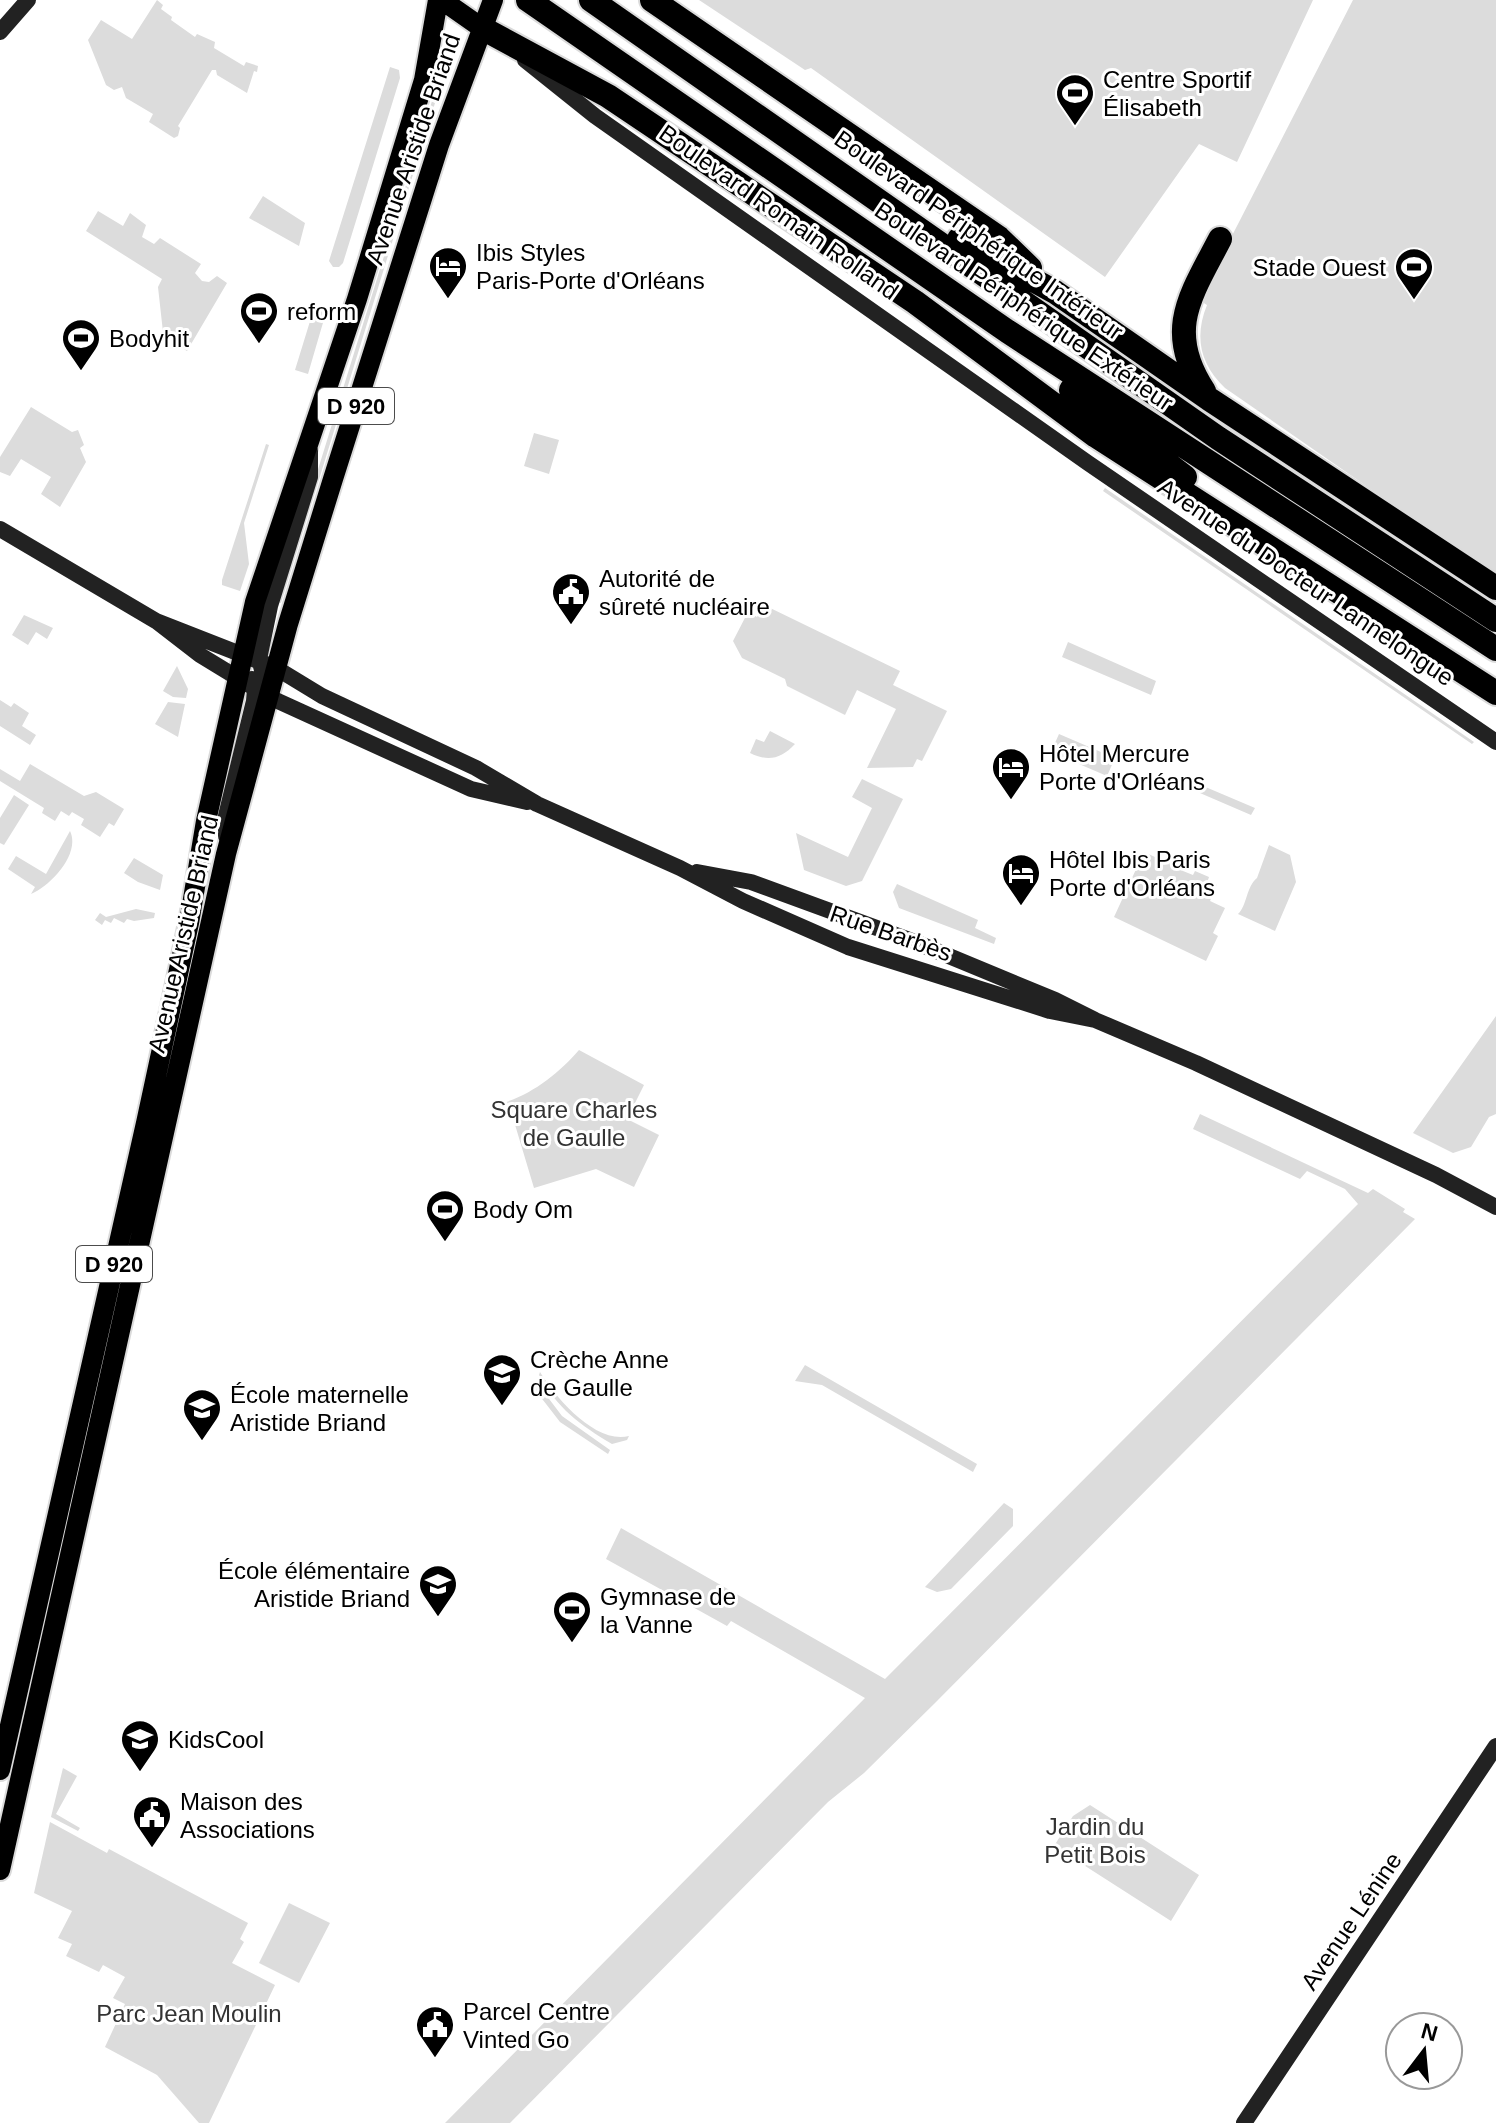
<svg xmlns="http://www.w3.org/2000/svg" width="1496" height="2123" font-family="Helvetica,sans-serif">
<rect width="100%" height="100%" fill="#fff"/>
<path fill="#dcdcdc" d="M157,0L163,5L161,9L172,17L171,20L195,37L197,34L215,42L214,48L244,66L246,62L258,66L257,72L254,71L247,93L217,75L216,70H212L178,126L180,128L178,136L174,138L149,122L153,114L126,98L122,87L114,90L106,85L88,40L101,20L132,39Z
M699,0H1313L1237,162L1199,144L1105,277L811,68L805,70Z
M1353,0H1496V576L1225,388C1200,364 1194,337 1207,305L1199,300Z
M390,67L399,70L400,78L343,263L339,267H333L329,261Z
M432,101L435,103L281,603L277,602Z
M263,196L305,223L299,246L249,218Z
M98,211L123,226L130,213L146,225L142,237L154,244L160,238L201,264L195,273L202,281L209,282L217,276L227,283L187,351L161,335L163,332L158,287L162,279L86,231Z
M315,305L327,309L308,374L295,370Z
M31,407L72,432L78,430L84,445L80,448L86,462L60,507L41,494L51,477L21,459L10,476L0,472V457Z
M534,433L559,440L549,474L524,466Z
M266,444L269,445L244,523L249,564L240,591L222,585V580Z
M1105,488L1474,742L1472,744L1103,491Z
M764,605L900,671L893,685L947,711L922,761L917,759L913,767L867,768L896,709L857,690L845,715L787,686L785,679L742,658L733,641L748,612L757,617Z
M24,615L53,628L47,639L36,632L28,645L12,635Z
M1068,642L1156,681L1151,695L1062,657Z
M177,666L188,689L186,698L173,697L163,691Z
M0,700L11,707L14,703L29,713L22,726L36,735L30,745L0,726Z
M168,702L185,704L178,737L155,724Z
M770,731L795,744C781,759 768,762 750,753L756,739L764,742Z
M1059,734L1115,758L1107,776L1051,752Z
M30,764L84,796L96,792L124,809L114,826L109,823L100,837L81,825L84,819L72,812L69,816L61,811L55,821L42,813L44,808L0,781V769L20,781Z
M862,779L903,799L862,881L846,886L804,870L796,833L848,857L872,808L852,797Z
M1189,780L1255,808L1251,815L1186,787Z
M14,795L29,805L4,845L0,843V818Z
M70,831C81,854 50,886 31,894L35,887L8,869L16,856L46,874Z
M1269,845L1290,855L1296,882L1275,931L1238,914C1247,906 1246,887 1257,878Z
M1144,852L1155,857L1157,853L1163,855L1162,860L1184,868L1183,871L1193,875L1195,871L1209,877L1208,880L1217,885L1210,901L1225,908L1213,933L1218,936L1206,961L1114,917Z
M134,858L163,875L160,890L138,882L124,873Z
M897,884L978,920L975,928L996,938L994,944L899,908L893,892Z
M136,909L155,913L154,918L134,921L127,919L124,923L114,918L111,923L105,920L102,925L95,920L100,913L106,917Z
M1496,1016V1114L1489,1117L1471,1147L1453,1153L1413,1133Z
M579,1050L644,1085L627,1119L659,1135L634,1187L596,1169L534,1188L513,1118L506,1102C534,1093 560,1072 579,1050Z
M1200,1114L1368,1193L1373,1189L1405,1209L1403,1212L1415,1219L935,1703L864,1773L828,1802L510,2123H445L865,1698L731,1621L727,1626L606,1559L621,1528L885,1679L1358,1204L1345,1189L1307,1171L1300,1179L1193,1129Z
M805,1365L977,1464L973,1472L822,1385L795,1381Z
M540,1372C555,1397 596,1445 629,1436L627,1440L612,1444C580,1425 557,1408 539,1375Z
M537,1383L562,1416L610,1450L608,1454L560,1422L536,1391Z
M1004,1503L1013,1509V1526L951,1589L937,1592L925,1587Z
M63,1768L77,1776L56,1814L80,1828L78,1831L51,1817Z
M1090,1805L1199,1875L1171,1921L1054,1846L1073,1816Z
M50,1822L107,1853L109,1849L248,1923L240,1939L244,1942L232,1963L275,1985L209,2123H199L157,2075L105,2047L125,2004L113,1998L125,1977L103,1965L99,1972L66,1956L72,1944L58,1938L72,1911L34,1893Z
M289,1903L330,1923L299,1983L259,1963Z"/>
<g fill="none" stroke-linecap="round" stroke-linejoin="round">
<g stroke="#dbdbdb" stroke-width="24">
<path id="primary" d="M442,0L482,28
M0,1770L146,1123L189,923L206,821L255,602L357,299L424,80L438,0
M0,1870L226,854L288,624L333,479L439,145L493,0"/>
</g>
<g stroke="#dbdbdb" stroke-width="28">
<path id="highway" d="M528,0L1007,331L1496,649
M591,0L1218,438L1496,620
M652,0L999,238L1030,268
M482,28L608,96L915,302L1096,436L1496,693
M959,239L1055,292L1209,399L1496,588
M1071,390L1185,477
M1204,391C1164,330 1191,295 1220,239"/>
</g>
<path stroke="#222" stroke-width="16" d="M0,32L28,0
M525,60L595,116L1088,463L1496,742
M0,529L156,621L200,655L269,697L471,789L527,802
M156,621L276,668L322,696L476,768L537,804L680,868L743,901L848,947L1050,1011L1095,1020
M269,696L259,659L270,606L310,477V451
M226,836V816L254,701L255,689L252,679
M697,872L751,882L915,942L1055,1000L1095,1020L1196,1063L1436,1175L1496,1207
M1244,2123L1496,1746"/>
<use href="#primary" stroke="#000" stroke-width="20"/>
<use href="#highway" stroke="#000" stroke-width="24"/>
</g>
<defs>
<g id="stadium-pin" transform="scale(2)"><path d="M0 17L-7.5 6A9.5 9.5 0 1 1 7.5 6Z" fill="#000" stroke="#fff"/><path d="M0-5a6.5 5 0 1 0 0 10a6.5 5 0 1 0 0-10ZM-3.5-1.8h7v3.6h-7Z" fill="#fff"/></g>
<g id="hotel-pin" transform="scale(2)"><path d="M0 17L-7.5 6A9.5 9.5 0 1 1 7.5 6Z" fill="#000" stroke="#fff"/><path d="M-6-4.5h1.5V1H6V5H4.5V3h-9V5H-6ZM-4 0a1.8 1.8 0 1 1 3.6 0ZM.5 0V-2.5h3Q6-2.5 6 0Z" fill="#fff"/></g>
<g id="civic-pin" transform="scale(2)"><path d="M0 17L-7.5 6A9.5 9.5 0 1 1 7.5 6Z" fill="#000" stroke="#fff"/><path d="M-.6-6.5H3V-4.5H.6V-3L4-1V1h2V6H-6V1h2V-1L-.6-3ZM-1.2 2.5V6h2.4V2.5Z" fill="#fff"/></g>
<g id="school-pin" transform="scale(2)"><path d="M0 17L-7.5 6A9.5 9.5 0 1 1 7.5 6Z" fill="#000" stroke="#fff"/><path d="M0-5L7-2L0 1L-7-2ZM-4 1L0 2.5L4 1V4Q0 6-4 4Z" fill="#fff"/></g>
</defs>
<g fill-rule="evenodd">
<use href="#stadium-pin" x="1075" y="93"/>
<use href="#hotel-pin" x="448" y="266"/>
<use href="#stadium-pin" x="1414" y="267"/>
<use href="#stadium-pin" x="259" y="311"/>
<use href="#stadium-pin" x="81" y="338"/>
<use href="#civic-pin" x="571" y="592"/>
<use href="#hotel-pin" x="1011" y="767"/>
<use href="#hotel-pin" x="1021" y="873"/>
<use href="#stadium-pin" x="445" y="1209"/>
<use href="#school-pin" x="502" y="1373"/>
<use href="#school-pin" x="202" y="1408"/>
<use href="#school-pin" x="438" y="1584"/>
<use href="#stadium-pin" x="572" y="1610"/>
<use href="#school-pin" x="140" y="1739"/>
<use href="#civic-pin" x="152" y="1815"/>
<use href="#civic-pin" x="435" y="2025"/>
</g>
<g text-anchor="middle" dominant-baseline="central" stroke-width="6" stroke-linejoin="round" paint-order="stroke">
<g fill="#fff" stroke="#4c4c4c" stroke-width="2">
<rect x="318" y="388" width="76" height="36" rx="6"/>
<rect x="76" y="1246" width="76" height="36" rx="6"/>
</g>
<g font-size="22" font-weight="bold" fill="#000">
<text x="356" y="406">D 920</text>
<text x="114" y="1264">D 920</text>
</g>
<g font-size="24" fill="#000" stroke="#fff" text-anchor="start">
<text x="1103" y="79">Centre Sportif<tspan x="1103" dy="28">Élisabeth</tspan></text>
<text x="476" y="252">Ibis Styles<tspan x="476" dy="28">Paris-Porte d'Orléans</tspan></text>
<text x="1386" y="267" text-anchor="end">Stade Ouest</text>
<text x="287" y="311">reform</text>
<text x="109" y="338">Bodyhit</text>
<text x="599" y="578">Autorité de<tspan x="599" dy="28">sûreté nucléaire</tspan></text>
<text x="1039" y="753">Hôtel Mercure<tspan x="1039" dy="28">Porte d'Orléans</tspan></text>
<text x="1049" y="859">Hôtel Ibis Paris<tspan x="1049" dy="28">Porte d'Orléans</tspan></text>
<text x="473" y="1209">Body Om</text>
<text x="530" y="1359">Crèche Anne<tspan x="530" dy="28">de Gaulle</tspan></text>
<text x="230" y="1394">École maternelle<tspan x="230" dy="28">Aristide Briand</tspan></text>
<text x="410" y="1570" text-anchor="end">École élémentaire<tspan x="410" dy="28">Aristide Briand</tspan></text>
<text x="600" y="1596">Gymnase de<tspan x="600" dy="28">la Vanne</tspan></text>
<text x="168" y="1739">KidsCool</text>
<text x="180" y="1801">Maison des<tspan x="180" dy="28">Associations</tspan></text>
<text x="463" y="2011">Parcel Centre<tspan x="463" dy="28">Vinted Go</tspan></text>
</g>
<g font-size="24" fill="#000" stroke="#fff">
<text transform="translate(413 149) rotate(-71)">Avenue Aristide Briand</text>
<text transform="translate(779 212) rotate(35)">Boulevard Romain Rolland</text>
<text transform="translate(979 235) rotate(35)">Boulevard Périphérique Intérieur</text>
<text transform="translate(1024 306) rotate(34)">Boulevard Périphérique Extérieur</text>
<text transform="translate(1306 582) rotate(34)">Avenue du Docteur Lannelongue</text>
<text transform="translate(891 933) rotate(19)">Rue Barbès</text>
<text transform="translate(183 934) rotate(-77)">Avenue Aristide Briand</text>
<text transform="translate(1351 1921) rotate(-56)">Avenue Lénine</text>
</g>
<g font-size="24" fill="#333" stroke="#fff">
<text x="574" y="1109">Square Charles<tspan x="574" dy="28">de Gaulle</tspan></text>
<text x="1095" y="1826">Jardin du<tspan x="1095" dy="28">Petit Bois</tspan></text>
<text x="189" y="2013">Parc Jean Moulin</text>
</g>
</g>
<g transform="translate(1424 2051) rotate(16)"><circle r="38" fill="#ffffff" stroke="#999999" stroke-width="2"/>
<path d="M0-6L14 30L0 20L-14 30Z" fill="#000000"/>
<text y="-12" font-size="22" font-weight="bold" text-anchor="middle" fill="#000000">N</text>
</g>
</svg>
